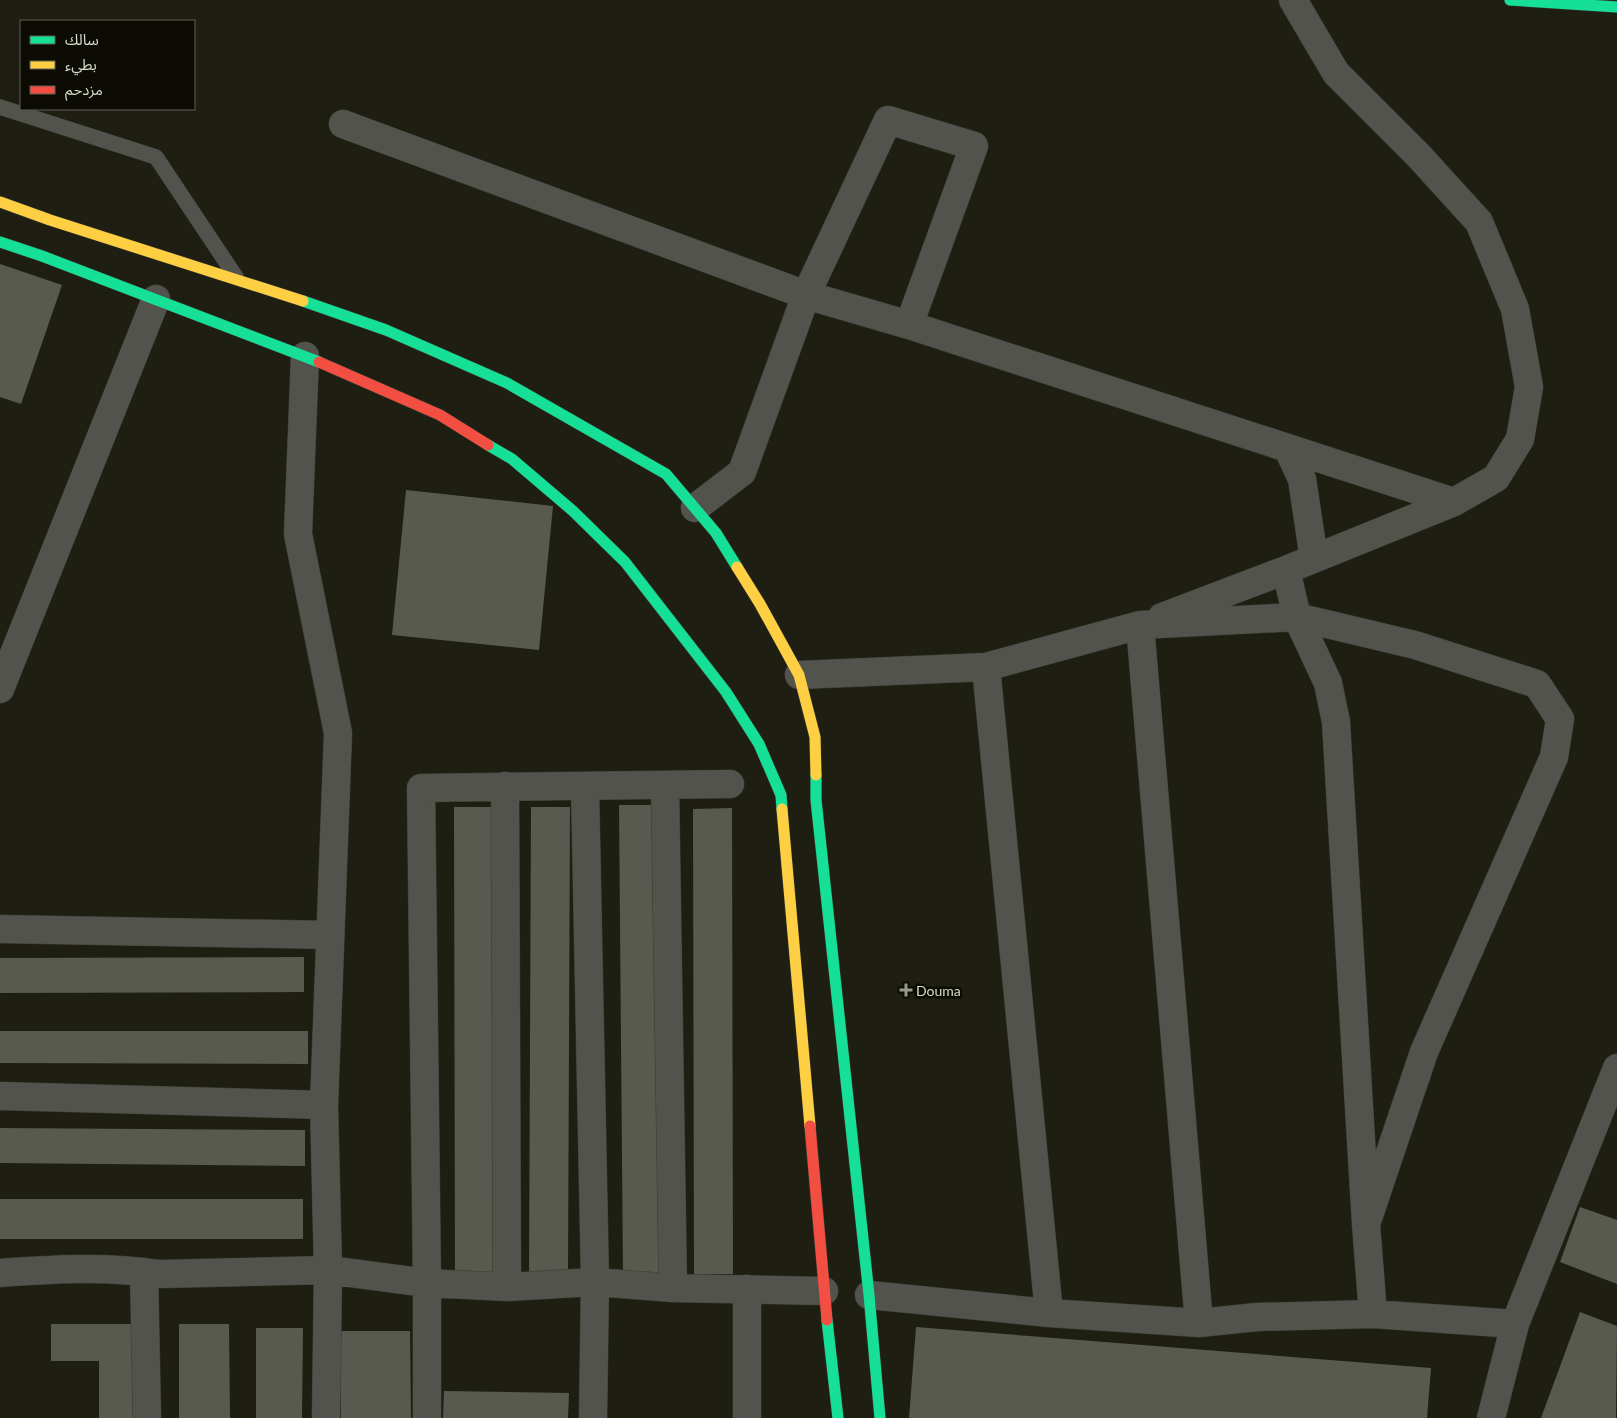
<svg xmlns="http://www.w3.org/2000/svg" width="1617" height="1418" font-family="Lato,'Noto Sans Arabic',sans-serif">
<rect width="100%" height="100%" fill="#1e1f12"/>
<path fill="#595a4f" d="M0,264L62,285L21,404L0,397Z
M406,490L553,506L539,650L392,635Z
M619,805H658L662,1276L623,1277Z
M454,807H499L500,1278H455Z
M531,807H570L568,1277H529Z
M732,808L733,1274H694L693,809Z
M304,957V992L0,993V958Z
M0,1031H308V1064L0,1063Z
M0,1128L305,1130V1166L0,1163Z
M0,1199H303V1239H0Z
M1580,1207L1617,1220V1284L1560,1262Z
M1580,1312L1617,1326L1616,1418H1541Z
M51,1324H140V1418H99V1361H51Z
M179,1324H229L230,1418H179Z
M916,1327L1431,1368L1427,1418H909Z
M256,1328H303L302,1418H256Z
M340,1331H410L411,1418H341Z
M444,1391L569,1393L568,1418H443Z"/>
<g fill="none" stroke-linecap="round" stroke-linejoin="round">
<g stroke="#3b3c31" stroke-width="16">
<path id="lane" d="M0,107L156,157L236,277"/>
</g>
<g stroke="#3b3c31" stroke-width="29">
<path id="street" d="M343,124L806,295L909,325L1454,502
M305,356L298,534L338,733L324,1105L328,1270L326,1418
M1288,449L1302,479L1314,559
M695,508L742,472L806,295L888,120L974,146L909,325
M1286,570L1297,617L1328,683L1336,722L1366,1224L1373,1314
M1162,617L1286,570L1454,502L1496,478L1520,439L1529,387L1515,309L1479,222L1418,155L1336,73L1293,0
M1140,625L1297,617L1415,645L1537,684L1560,719L1554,757L1424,1052L1366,1224
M799,675L986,667L1140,625L1199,1323
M0,689L156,299
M665,785L673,1288
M505,786L507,1287
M585,786L595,1282L593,1418
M0,929L330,935
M0,1096L324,1105
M144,1272L147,1418
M0,1273C53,1269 106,1266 159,1274L328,1270L427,1283L507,1287L595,1282L673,1288L824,1291
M747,1289V1418
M869,1295L1049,1313L986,667
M1049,1313L1199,1323L1257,1317L1373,1314L1515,1324
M427,1418V1283L421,788L730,784
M1491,1418L1515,1324L1617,1068"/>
</g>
<g stroke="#3b3c31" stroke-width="12">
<path id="fast" d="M1510,0L1617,7
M0,242L42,256L319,362
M303,301L386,330L507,383L666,474L716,533L737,567
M488,445L512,459L573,511L625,562L726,692L759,744L781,795L782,809
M816,775V800L869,1295L880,1418
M827,1320L838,1418"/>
</g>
<g stroke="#3b3c31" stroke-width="12">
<path id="slow" d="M0,202L50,220L303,301
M737,567L760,604L799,675L815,737L816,775
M782,809L810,1126"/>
</g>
<g stroke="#3b3c31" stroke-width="12">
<path id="jam" d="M319,362L440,415L488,445
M810,1126L827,1320"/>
</g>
<use href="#lane" stroke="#53534e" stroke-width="15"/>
<use href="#street" stroke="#53534e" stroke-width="28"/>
<use href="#fast" stroke="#16e098" stroke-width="11"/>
<use href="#slow" stroke="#ffcf43" stroke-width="11"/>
<use href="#jam" stroke="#f24e42" stroke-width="11"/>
</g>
<path fill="#97998b" stroke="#0c0c04" stroke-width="2" d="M903.5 982.5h5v5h5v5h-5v5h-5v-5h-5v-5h5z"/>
<g text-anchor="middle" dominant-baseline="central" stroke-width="5" stroke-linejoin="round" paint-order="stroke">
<g font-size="14" fill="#d8dacc" stroke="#0c0c04" text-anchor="start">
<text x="916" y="990">Douma</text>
</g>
</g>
<rect x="20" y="20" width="175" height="90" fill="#0c0c04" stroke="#5e5e54"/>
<rect x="30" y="36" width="25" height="8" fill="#16e098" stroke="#5e5e54"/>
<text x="65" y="45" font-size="15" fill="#d8dacc">سالك</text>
<rect x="30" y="61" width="25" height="8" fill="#ffcf43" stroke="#5e5e54"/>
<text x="65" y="70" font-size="15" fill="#d8dacc">بطيء</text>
<rect x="30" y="86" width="25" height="8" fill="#f24e42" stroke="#5e5e54"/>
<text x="65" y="95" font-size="15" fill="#d8dacc">مزدحم</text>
</svg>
